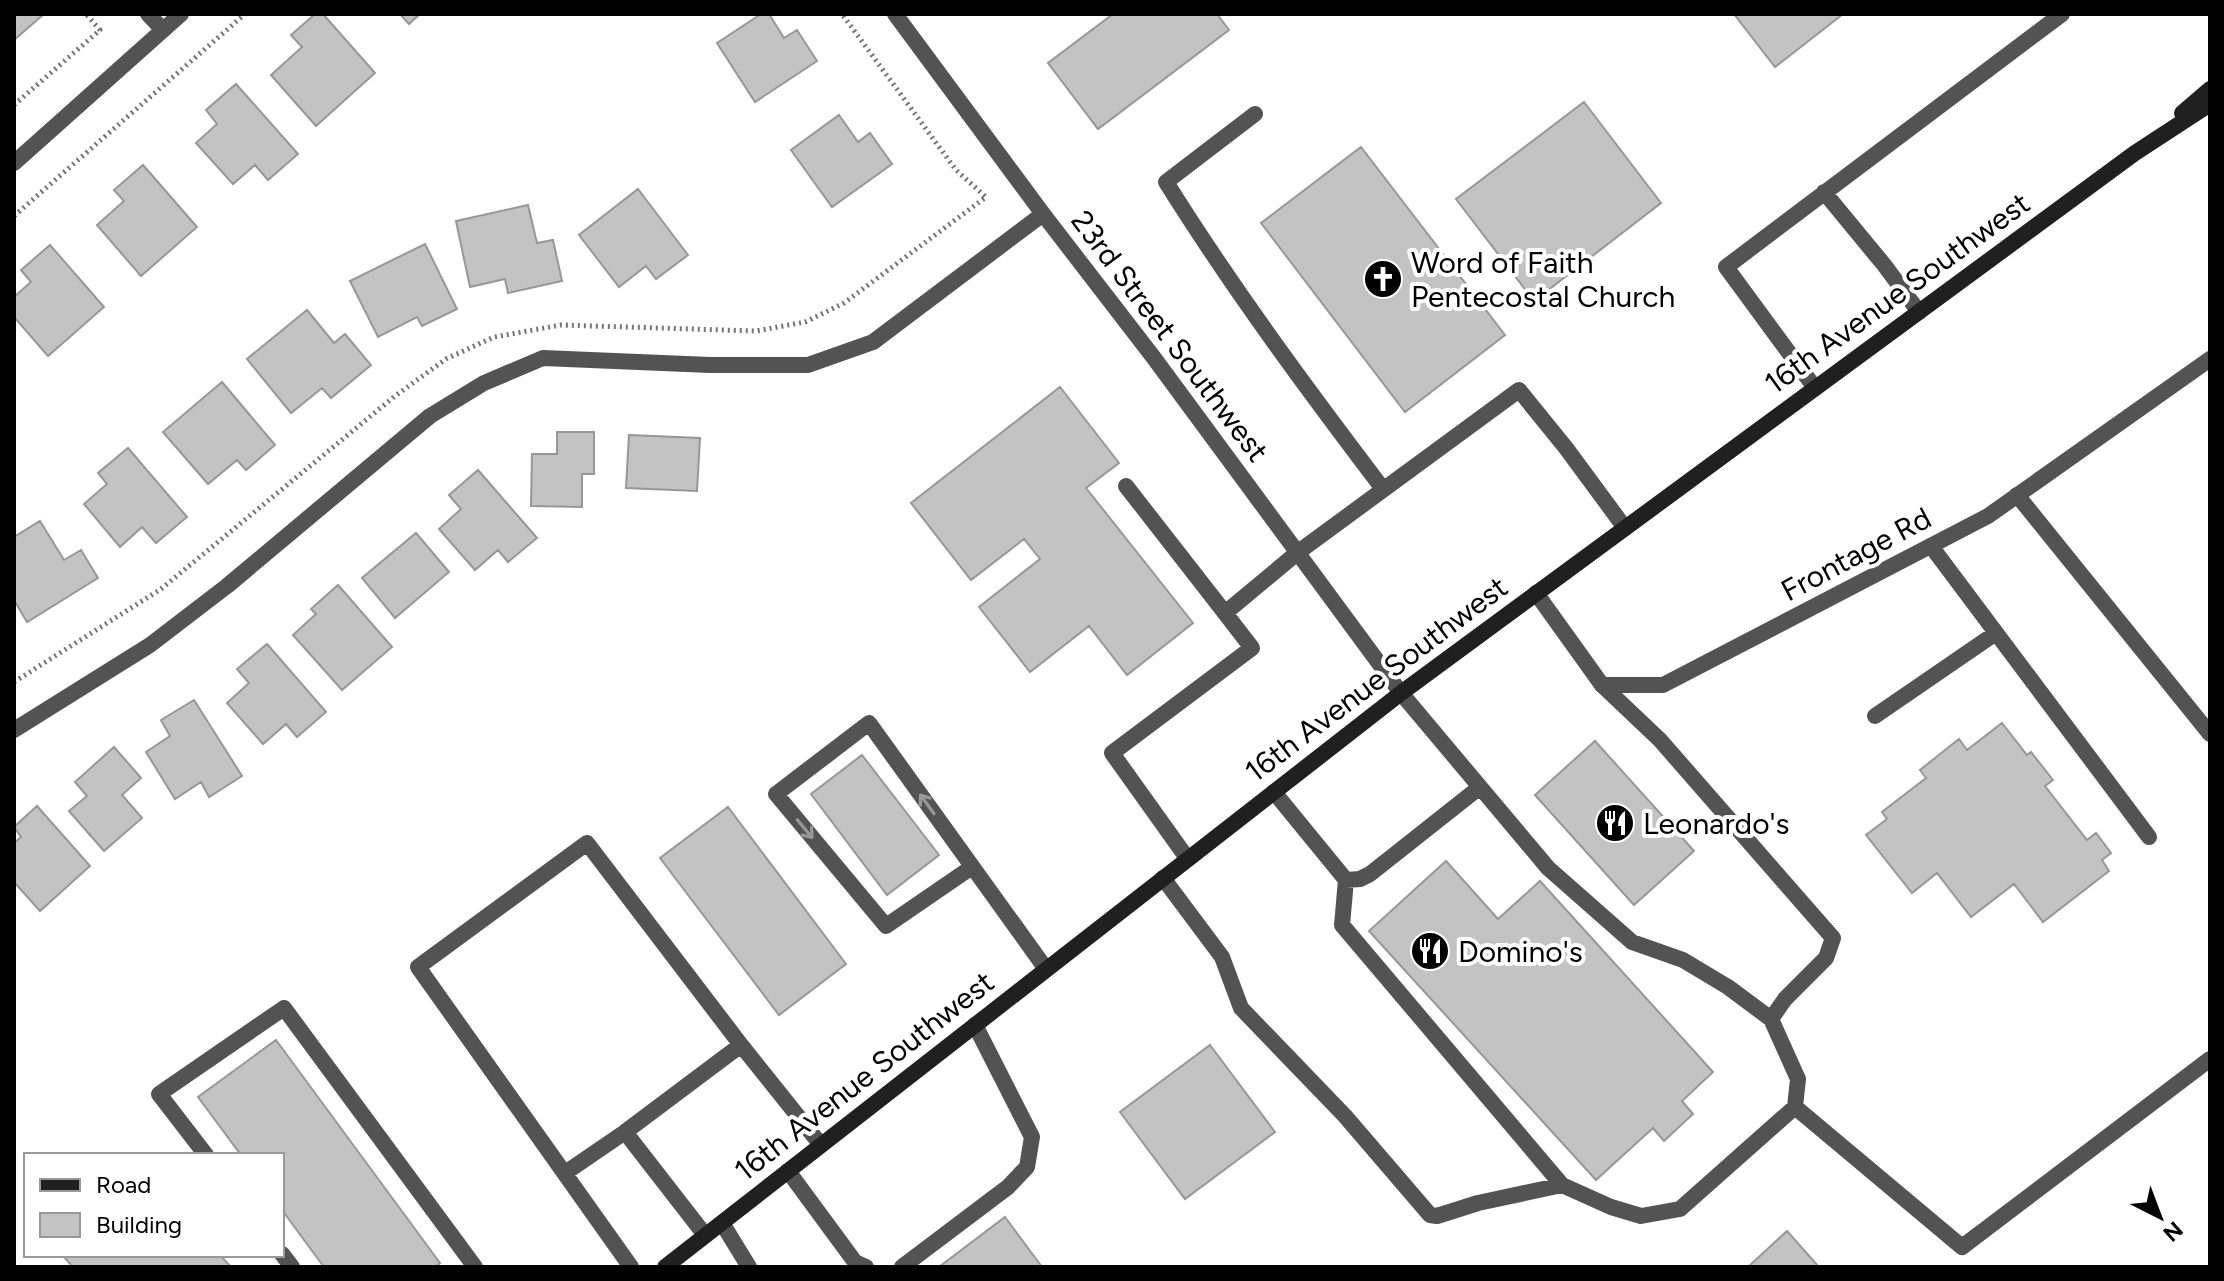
<svg xmlns="http://www.w3.org/2000/svg" width="2224" height="1281" font-family="Figtree,sans-serif">
<rect width="100%" height="100%" fill="#fff"/>
<path fill="#c3c3c3" stroke="#979797" stroke-width="2" d="M14,14H44L14,40Z
M315,14H323L375,73L316,126L271,75L302,47L291,35Z
M400,14H420L409,24Z
M761,14H769L784,38L797,30L817,61L755,102L717,43Z
M1113,14H1217L1229,30L1098,129L1048,63Z
M1734,14H1843L1775,67Z
M236,84L298,154L268,180L255,165L233,184L196,143L217,124L206,110Z
M1584,102L1661,203L1534,301L1456,199Z
M839,115L858,142L870,133L892,164L832,207L791,150Z
M1361,147L1505,335L1405,412L1261,223Z
M143,165L197,227L141,276L97,225L124,201L114,190Z
M638,189L688,255L656,279L646,266L619,287L579,235Z
M528,205L537,243L553,240L562,281L508,293L505,279L470,287L456,221Z
M425,244L457,309L422,326L417,317L378,337L350,281Z
M50,245L104,307L48,356L14,317V297L31,282L21,270Z
M307,310L334,343L345,334L371,365L331,398L322,388L291,413L247,359Z
M222,382L275,445L246,470L237,460L208,484L163,432Z
M1060,387L1119,463L1086,488L1193,623L1127,675L1089,626L1030,672L979,607L1040,559L1024,539L971,580L911,503Z
M557,432H594V474H582V507L531,506L532,454H557Z
M629,435L700,438L697,491L626,488Z
M128,448L187,517L156,543L142,527L120,547L84,504L107,484L98,473Z
M478,470L537,538L508,562L498,550L475,570L439,529L461,509L449,495Z
M40,521L64,560L81,550L98,578L27,622L14,600V537Z
M416,533L449,572L395,618L362,578Z
M338,585L392,647L342,690L293,635L316,614L311,609Z
M267,644L326,712L297,737L286,724L263,744L227,703L249,683L237,669Z
M194,700L242,776L209,797L201,782L175,799L146,752L170,736L161,720Z
M2002,723L2027,755L2031,752L2053,780L2045,786L2087,840L2096,833L2111,853L2102,860L2109,871L2043,922L2014,884L1971,917L1937,873L1912,893L1866,835L1887,819L1882,812L1926,778L1920,770L1959,739L1967,750Z
M1595,741L1694,851L1634,905L1535,795Z
M114,747L141,778L122,795L142,818L104,851L69,811L87,796L75,782Z
M862,755L939,855L887,895L811,794Z
M37,806L90,866L40,911L14,882V843L21,837L14,827Z
M728,807L846,964L779,1015L660,858Z
M1446,861L1498,919L1540,881L1713,1072L1682,1101L1693,1114L1664,1141L1653,1128L1596,1180L1369,931Z
M276,1040L440,1263L435,1267H324L282,1210V1155H241L198,1097Z
M1210,1045L1275,1132L1185,1199L1120,1112Z
M1005,1217L1042,1267H939Z
M1787,1231L1819,1267H1748Z
M62,1255H220L231,1267H73Z"/>
<g fill="none" stroke-linecap="round" stroke-linejoin="round">
<path stroke="#757575" stroke-width="5" stroke-dasharray="2 4" stroke-linecap="butt" d="M14,105L100,30L86,14
M14,216L245,14
M14,682L161,589L395,396L446,359L494,337L561,325L756,331L805,322L844,303L986,197L956,170L842,14"/>
<path stroke="#535353" stroke-width="16" d="M1255,114L1166,182C1233,289 1307,389 1383,489
M1824,192L1885,266L1919,312
M1815,388L1726,267L2062,14
M1126,486L1225,613
M2017,495L2210,734
M1931,546L2149,837
M1401,693L1548,868L1632,942L1683,960L1728,987L1771,1019
M1875,716L1996,633
M1274,792L1346,880L1342,925L1562,1185L1611,1207L1641,1216L1680,1209L1795,1107L1798,1079L1771,1019L1785,999L1826,958L1833,938L1660,740L1602,685
M1187,858L1112,753L1252,648L1225,613L1297,553L1519,390L1566,448L1625,528
M972,867L886,926L776,794L869,723L1046,969
M1163,878L1222,957L1241,1008L1345,1116L1430,1215L1437,1216L1478,1203L1562,1185
M1346,880L1360,879L1370,874L1480,787
M1795,1107L1962,1247L2210,1059
M625,1132L741,1045
M206,1155L159,1094L284,1008L475,1267
M788,1171L855,1262L866,1267
M565,1173L625,1132L705,1235
M722,1223L749,1267
M282,1254L292,1267
M631,1267L418,967L587,843L741,1045L821,1145
M902,1267L1008,1187L1027,1167L1032,1137L975,1025"/>
<path stroke="#535353" stroke-width="16" d="M148,14L163,30
M895,14L1043,214L1154,358L1401,693
M14,163L181,14
M1536,593L1602,685H1663L1988,516L2210,359
M14,730L150,645L227,586L430,416L484,383L543,358L710,365H808L873,342L1043,214"/>
<path stroke="#202020" stroke-width="16" d="M2182,113L2210,89
M665,1267L1401,693L2135,153L2210,104"/>
</g>
<defs><path id="oneway-shaft" d="M-6 0H5M1.5-3L5.5 0L1.5 3" fill="none" stroke-width="1.6" stroke-linecap="round" stroke-linejoin="round" transform="scale(2)"/></defs>
<g stroke="#989898">
<use href="#oneway-shaft" transform="translate(927 804) rotate(-126)"/>
<use href="#oneway-shaft" transform="translate(805 829) rotate(50)"/>
</g>
<defs>
<g id="church-disc" transform="scale(2)"><circle r="9.5" fill="#000" stroke="#fff"/><path d="M-1.2-6h2.4v3.5h3.3v2.4h-3.3V6h-2.4V-.1h-3.3v-2.4h3.3Z" fill="#fff"/></g>
<g id="restaurant-disc" transform="scale(2)"><circle r="9.5" fill="#000" stroke="#fff"/><path d="M-5-6h1v4h1v-4h1v4h1v-4h1v5L-1.5 .5V6h-2V.5L-5-1ZM5-6V6H3V1.5H1.5Q1.5-4 5-6Z" fill="#fff"/></g>
</defs>
<g fill-rule="evenodd">
<use href="#church-disc" x="1383" y="279"/>
<use href="#restaurant-disc" x="1615" y="823"/>
<use href="#restaurant-disc" x="1430" y="951"/>
</g>
<g text-anchor="middle" dominant-baseline="central" stroke-width="8" stroke-linejoin="round" paint-order="stroke">
<g font-size="30" fill="#000" stroke="#fff" text-anchor="start">
<text x="1411" y="262">Word of Faith<tspan x="1411" dy="34">Pentecostal Church</tspan></text>
<text x="1643" y="823">Leonardo's</text>
<text x="1458" y="951">Domino's</text>
</g>
<g font-size="30" fill="#000" stroke="#fff">
<text transform="translate(1897 293) rotate(-36)">16th Avenue Southwest</text>
<text transform="translate(1170 336) rotate(53)">23rd Street Southwest</text>
<text transform="translate(1856 554) rotate(-28)">Frontage Rd</text>
<text transform="translate(1376 679) rotate(-37)">16th Avenue Southwest</text>
<text transform="translate(864 1076) rotate(-38)">16th Avenue Southwest</text>
</g>
</g>
<rect width="2224" height="1281" fill="none" stroke="#000000" stroke-width="32"/>
<rect x="24" y="1153" width="260" height="104" fill="#ffffff" stroke="#999999" stroke-width="2"/>
<rect x="40" y="1179" width="40" height="12" fill="#202020" stroke="#999999" stroke-width="2"/>
<text x="96" y="1193" font-size="24" fill="#000000">Road</text>
<rect x="40" y="1213" width="40" height="24" fill="#c3c3c3" stroke="#999999" stroke-width="2"/>
<text x="96" y="1233" font-size="24" fill="#000000">Building</text>
<g transform="translate(2160 1217) rotate(138)" stroke="#ffffff" stroke-width="6" paint-order="stroke">
<path d="M0-6L14 30L0 20L-14 30Z" fill="#000000"/>
<text y="-12" font-size="22" font-weight="bold" text-anchor="middle" fill="#000000">N</text>
</g>
</svg>
